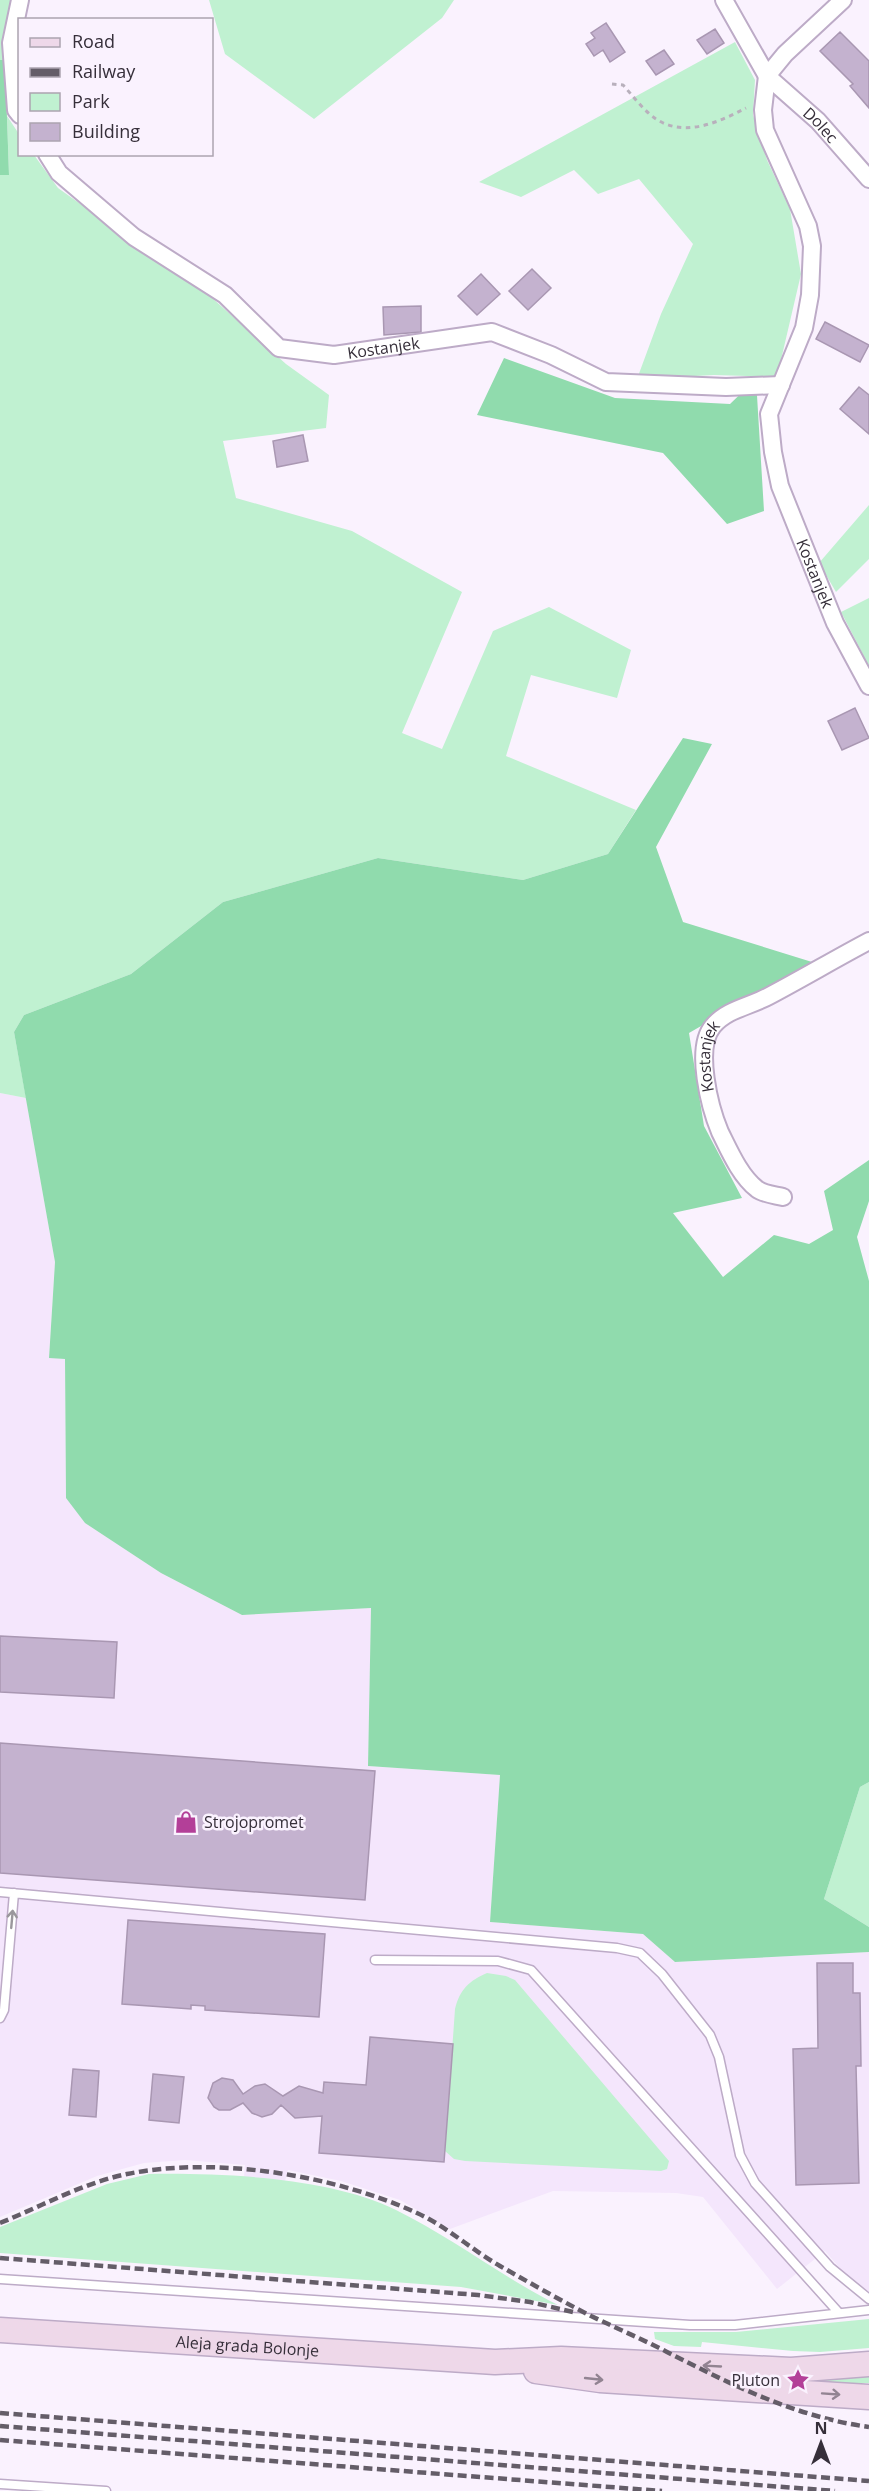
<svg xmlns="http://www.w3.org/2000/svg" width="869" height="2491" font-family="'Open Sans',sans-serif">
<rect width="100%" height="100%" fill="#faf2fe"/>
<path fill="#f4e6fc" d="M0,1093L26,1098L55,1262L49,1357L65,1359L66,1497L85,1523L161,1573L242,1615L371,1608L368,1766L500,1775L490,1922L643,1934L675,1962L869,1952V2293L857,2288L825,2251L777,2289L703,2197L676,2193L553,2191L450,2229L400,2200L341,2181L288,2170L285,2181L244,2177L245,2165L185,2160L144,2163L97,2176L0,2217Z"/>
<path fill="#c0f1d1" d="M0,0H19L5,60H0Z
M209,0H454L442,18L314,119L225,54Z
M735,42L755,80L753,115L767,160L790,209L801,274L777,377L714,375L637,379L661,314L693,244L639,179L598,194L574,170L521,197L479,182Z
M7,116L19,134L20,154L34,155L58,188L211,297L286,364L329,395L326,428L223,441L236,498L352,531L462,592L402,733L442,749L493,631L549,607L631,650L617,698L531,675L506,756L636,810L608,854L523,880L378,858L223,902L131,974L24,1015L14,1032L26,1098L0,1093V175H9Z
M869,505V559L836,592L819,563Z
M869,598V666L841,612Z
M869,1782V1927L824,1899L860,1787Z
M487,1973L506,1976L515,1980L669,2161L667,2169L661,2171L465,2161L454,2159L445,2151L455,2009C460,1989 469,1981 487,1973Z
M149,2174C223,2173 330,2177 396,2210C453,2238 502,2277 558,2305L461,2287L0,2253V2227L107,2184Z
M869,2319V2348L820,2352L793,2351L702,2342L701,2347L674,2346L655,2339L654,2332H736Z
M869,2376V2383H800L801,2378Z"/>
<path fill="#90dbad" d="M0,60H5L9,175H0Z
M504,358L615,398L730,404L756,379L764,511L727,524L663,453L477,415Z
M683,738L712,744L656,847L683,922L812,962L689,1033L704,1126L742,1198L673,1213L723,1277L774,1235L809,1244L833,1230L824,1191L869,1160V1201L857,1237L869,1281V1782L860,1787L824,1899L869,1927V1952L675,1962L643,1934L490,1922L500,1775L368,1766L371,1608L242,1615L161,1573L85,1523L66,1498L65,1359L49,1358L55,1262L14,1032L24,1015L131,974L223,902L378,858L523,880L608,854Z"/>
<path fill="#c4b2cf" stroke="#a997b2" stroke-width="1.5" d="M606,23L625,52L610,62L603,50L594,56L586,44L595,38L591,33Z
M715,29L724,43L707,54L697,40Z
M840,32L869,61V108L850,86L853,84L820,51Z
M664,50L674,64L656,75L646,61Z
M532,269L551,288L528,310L509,291Z
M481,274L500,294L477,315L458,296Z
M421,306V332L384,335L383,307Z
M825,322L869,345L860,362L816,339Z
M859,387L869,395V434L840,409Z
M303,435L308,461L277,467L273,441Z
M855,708L869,738L842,750L828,721Z
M0,1636L117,1642L114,1698L0,1692Z
M0,1743L375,1771L365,1900L0,1873Z
M128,1920L325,1934L319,2017L205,2010V2006L191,2005V2009L122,2004Z
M817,1963H853V1993H860L861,2066H856L859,2183L796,2185L793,2049L818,2048Z
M370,2037L453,2044L444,2162L319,2153L322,2116L295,2118L281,2105L272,2114L262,2117L252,2113L243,2103L230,2110H219L214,2107L208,2098L213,2083L222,2078L233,2080L243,2094L255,2086L265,2084L283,2096L299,2086L323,2093L324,2082L366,2085Z
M73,2069L99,2071L96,2117L69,2115Z
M153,2074L184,2077L179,2123L149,2120Z"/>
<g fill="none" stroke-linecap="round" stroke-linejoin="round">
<g stroke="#bdabc7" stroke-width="11">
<path id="lane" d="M0,1892L617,1948L640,1953L662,1974L710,2035L719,2057L740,2155L755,2183L830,2267L869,2299
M375,1960L498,1961L531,1970L839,2313
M0,2018L4,2010L14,1893
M0,2279L690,2325H735L869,2310
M0,2484L106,2491"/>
</g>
<g stroke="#bdabc7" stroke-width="20">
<g id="street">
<path id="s1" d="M724,0L767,76L818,121L869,179"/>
<path id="s2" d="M843,0L785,54L767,76L763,110L765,130L808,226L812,246L810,295L804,328L769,414L773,452L780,486L835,623L869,686"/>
<path d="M20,115L16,110L11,43L20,0"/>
<path id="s3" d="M47,154L59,173L134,237L225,295L279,348L334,355L492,332L551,355L606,382L726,387L781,385"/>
<path id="s4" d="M783,1197C775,1195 763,1194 757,1189C740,1176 729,1150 720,1132C710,1108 694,1048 713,1026C727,1009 751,1006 769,996C803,978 835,959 869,941"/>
</g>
</g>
<g stroke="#bdabc7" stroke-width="27">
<g id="secondary">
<path id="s5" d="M0,2330L495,2362L561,2359L791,2370L869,2364"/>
<path d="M536,2371L600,2380L869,2397"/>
</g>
</g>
<path stroke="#b8b0bc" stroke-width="3" stroke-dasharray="4.5 4.5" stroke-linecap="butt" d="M612,84L623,85C633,96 644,111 656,119C685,138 719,122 746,108"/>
<use href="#lane" stroke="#fff" stroke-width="8"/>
<use href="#street" stroke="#fff" stroke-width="16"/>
<use href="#secondary" stroke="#eed8e9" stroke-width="24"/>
<path stroke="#645d68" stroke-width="4.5" stroke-dasharray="9 4.5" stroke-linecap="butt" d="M0,2223C42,2206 83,2183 127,2174C217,2156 334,2175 417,2213C446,2226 472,2250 500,2266C530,2283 560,2300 591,2316C616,2328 642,2339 667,2352C732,2385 796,2417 869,2427
M0,2258L478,2295L530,2302L577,2313
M0,2413L869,2481
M0,2426L835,2491
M0,2440L662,2491"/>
</g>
<defs><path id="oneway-shaft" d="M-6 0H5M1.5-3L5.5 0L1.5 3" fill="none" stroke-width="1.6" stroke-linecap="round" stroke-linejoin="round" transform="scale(1.5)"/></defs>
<use stroke="#9a979c" href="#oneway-shaft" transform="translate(12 1919) rotate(-85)"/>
<g stroke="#928492">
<use href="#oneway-shaft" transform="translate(712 2366) rotate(-177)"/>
<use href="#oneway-shaft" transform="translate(594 2379) rotate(6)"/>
<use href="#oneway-shaft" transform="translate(831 2394) rotate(4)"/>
</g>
<defs>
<g id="shop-bare" transform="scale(1.8)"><path d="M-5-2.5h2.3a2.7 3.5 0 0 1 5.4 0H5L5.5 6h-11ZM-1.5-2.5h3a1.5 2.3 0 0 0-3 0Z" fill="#b33f98" stroke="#faf2fe" stroke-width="2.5" paint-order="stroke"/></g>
<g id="sight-bare" transform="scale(1.8)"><path d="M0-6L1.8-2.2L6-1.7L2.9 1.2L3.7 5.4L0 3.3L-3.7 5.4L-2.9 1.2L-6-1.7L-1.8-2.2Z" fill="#b33f98" stroke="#faf2fe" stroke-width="2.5" paint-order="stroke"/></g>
</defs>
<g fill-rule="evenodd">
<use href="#shop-bare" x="186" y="1822"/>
<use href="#sight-bare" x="798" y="2380"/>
</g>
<g text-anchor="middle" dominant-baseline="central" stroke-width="5" stroke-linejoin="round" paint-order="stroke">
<g font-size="16" fill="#362f3a" stroke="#faf2fe">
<text stroke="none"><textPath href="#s1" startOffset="160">Dolec</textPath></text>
<text stroke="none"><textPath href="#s3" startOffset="410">Kostanjek</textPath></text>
<text stroke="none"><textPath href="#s2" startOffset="630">Kostanjek</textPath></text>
<text stroke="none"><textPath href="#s4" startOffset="174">Kostanjek</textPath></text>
<text stroke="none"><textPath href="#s5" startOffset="248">Aleja grada Bolonje</textPath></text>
</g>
<g font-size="16" fill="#362f3a" stroke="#faf2fe" text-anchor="start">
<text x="204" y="1822">Strojopromet</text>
<text x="780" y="2380" text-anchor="end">Pluton</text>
</g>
</g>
<rect x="18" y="18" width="195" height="138" fill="#faf2fe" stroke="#aca4b0" stroke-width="1.5"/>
<rect x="30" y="38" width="30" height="9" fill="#eed8e9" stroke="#aca4b0" stroke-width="1.5"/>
<text x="72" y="48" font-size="18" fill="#362f3a">Road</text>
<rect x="30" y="68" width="30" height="9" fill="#645d68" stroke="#aca4b0" stroke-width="1.5"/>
<text x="72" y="78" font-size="18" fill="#362f3a">Railway</text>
<rect x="30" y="93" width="30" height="18" fill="#c0f1d1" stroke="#aca4b0" stroke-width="1.5"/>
<text x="72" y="108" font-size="18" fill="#362f3a">Park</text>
<rect x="30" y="123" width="30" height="18" fill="#c4b2cf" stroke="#aca4b0" stroke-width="1.5"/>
<text x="72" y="138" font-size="18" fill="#362f3a">Building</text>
<g transform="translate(821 2443)" stroke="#faf2fe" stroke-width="4.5" paint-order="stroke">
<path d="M0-4.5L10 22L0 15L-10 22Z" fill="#362f3a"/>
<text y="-9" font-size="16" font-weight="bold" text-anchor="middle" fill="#362f3a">N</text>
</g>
</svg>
